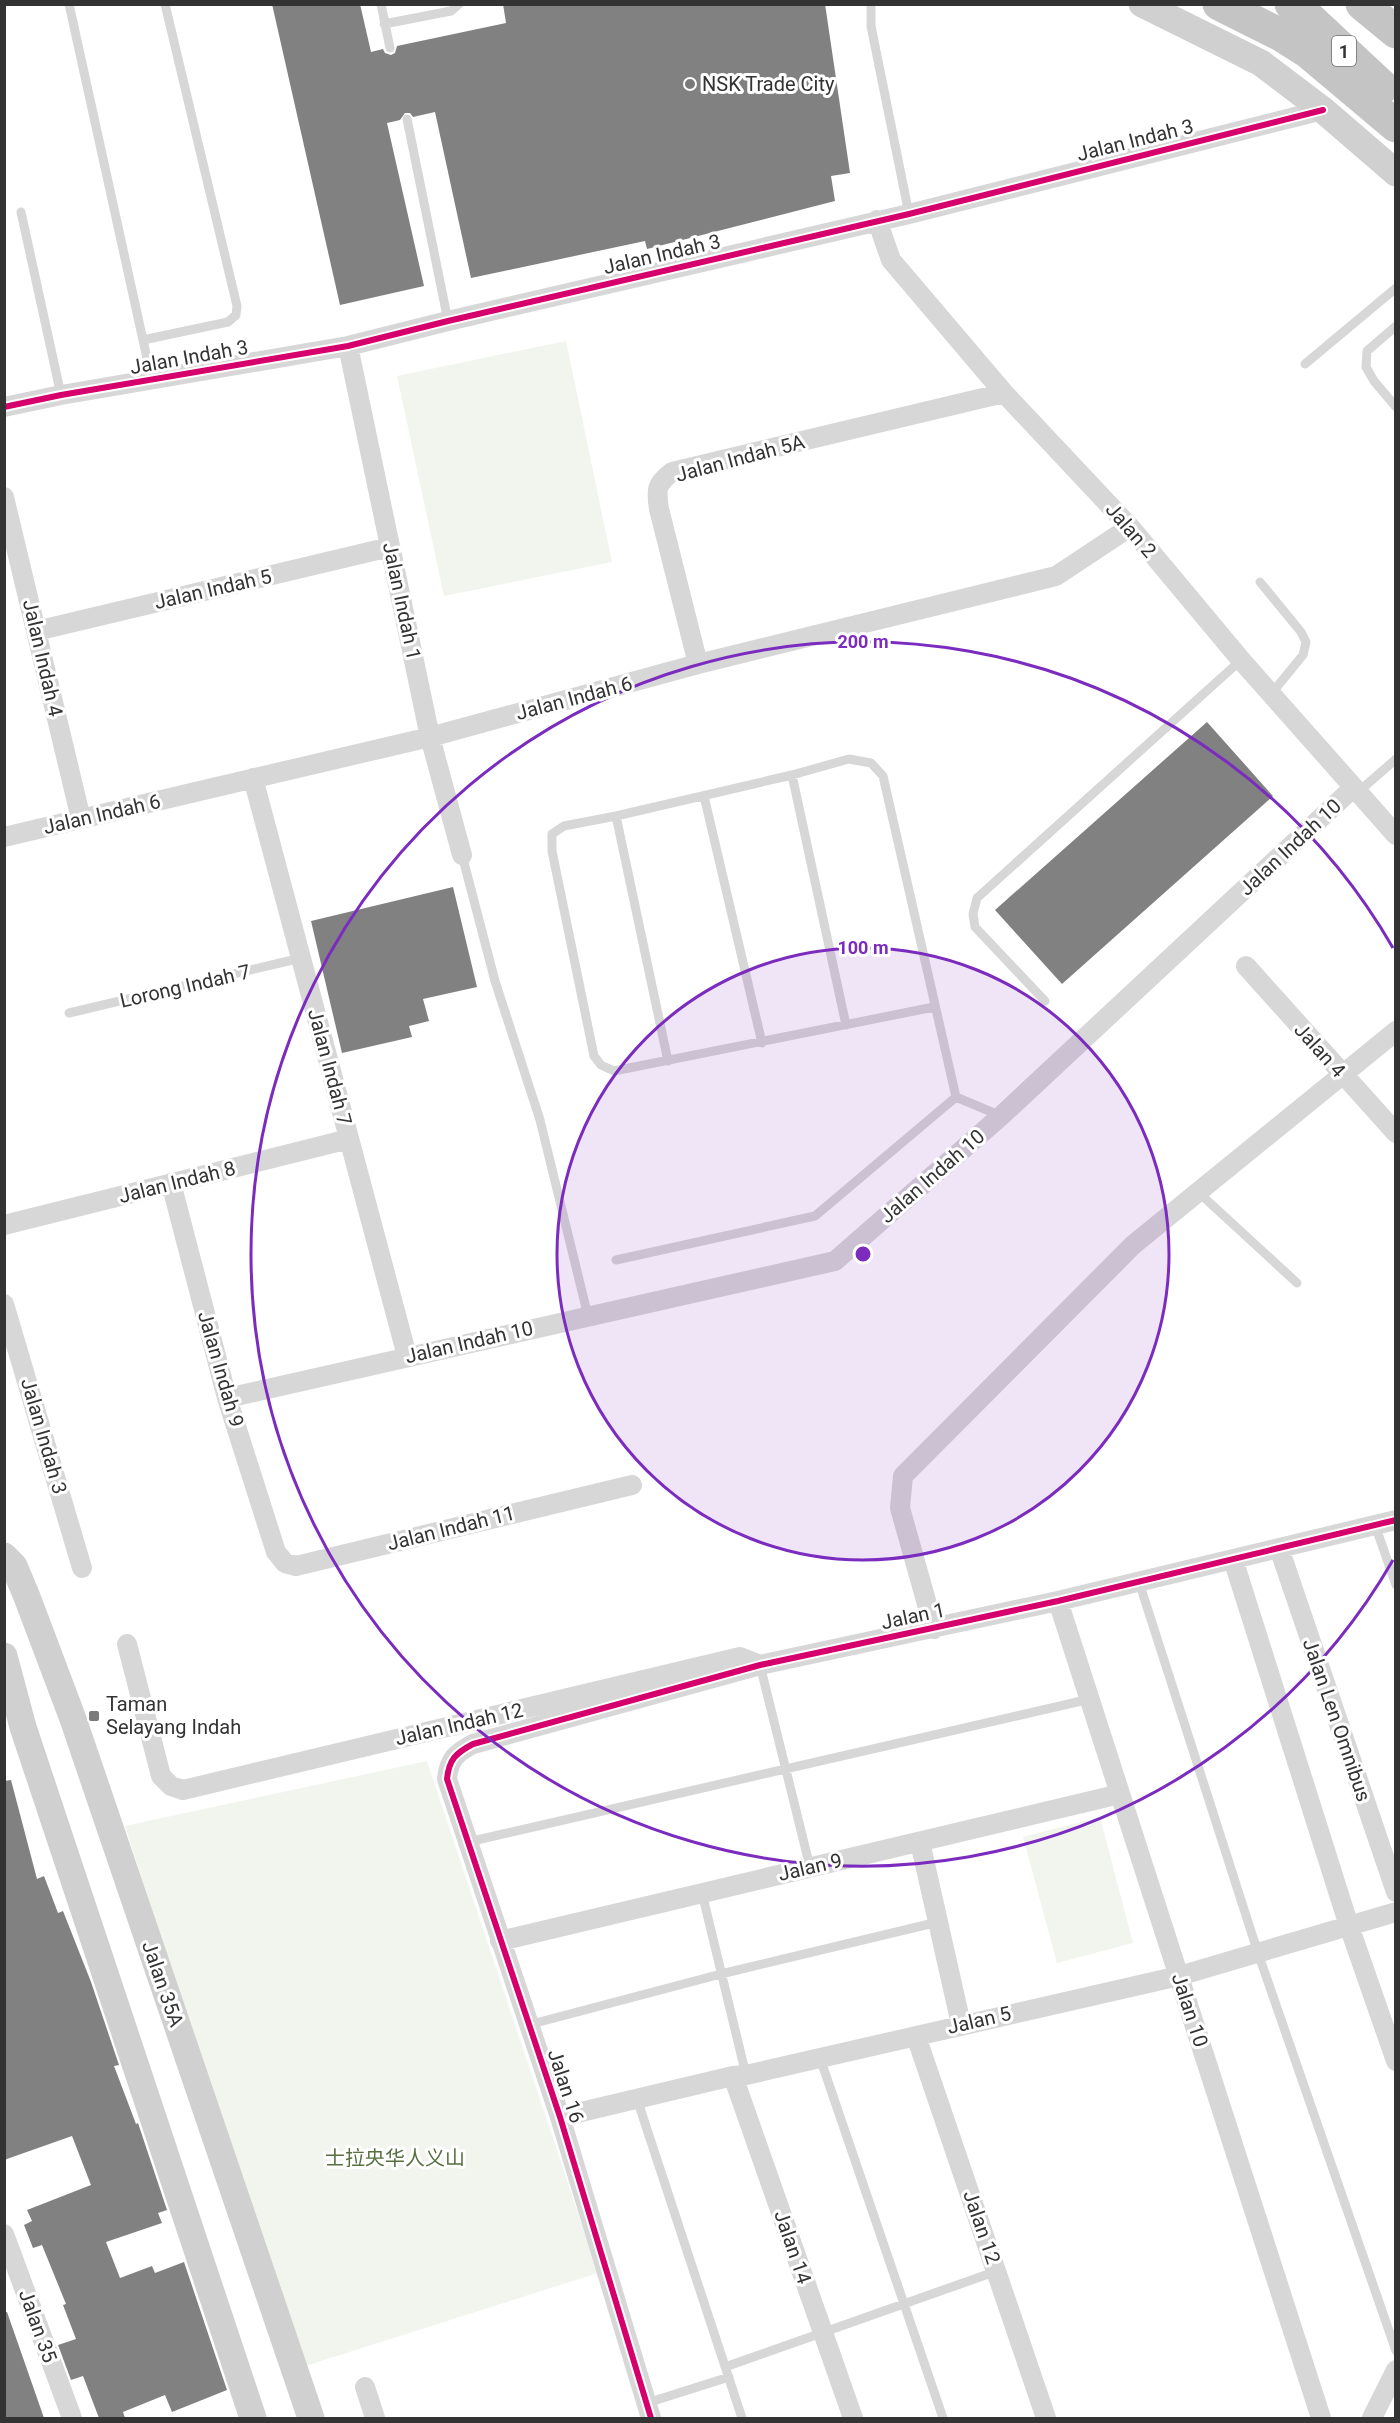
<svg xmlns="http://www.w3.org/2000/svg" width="1400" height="2423" font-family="Roboto,'Noto Sans SC',sans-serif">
<rect width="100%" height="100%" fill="#fff"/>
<path fill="#f1f5ed" d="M566,341L612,562L444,596L397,376Z
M427,1761L598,2273L299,2368L125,1826Z
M1100,1817L1133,1943L1057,1963L1023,1837Z"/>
<path fill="#818181" d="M272,4H360L371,52L383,49L385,53L391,55L395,53L397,46L506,23L503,4H825L850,173L831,176L835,201L647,249L645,241L471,278L435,112L413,117L410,113H405L400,120L387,123L424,286L340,305Z
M1207,722L1273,796L1062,984L995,910Z
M453,887L477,987L423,999L429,1021L409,1026L412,1037L342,1053L311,921Z
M11,1780L37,1879L44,1876L58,1913L63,1911L91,1982L119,2065L114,2066L136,2124L138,2123L167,2210L158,2213L162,2223L106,2242L120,2278L152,2266L155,2273L184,2262L227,2390L172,2412L165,2395L123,2412L125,2418H99L83,2376L71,2380L58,2345L76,2339L63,2305L66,2304L42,2245L33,2248L24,2225L32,2221L27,2210L91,2185L72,2136L4,2160V1781Z
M4,2312H7L44,2418H4Z"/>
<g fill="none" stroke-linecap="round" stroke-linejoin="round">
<path stroke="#d7d7d7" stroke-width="9" d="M69,4L152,381
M381,4L390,48
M871,4V26L909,214
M384,24L451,11L459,4
M407,119L448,321
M21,212L61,395
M1396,326L1367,351L1366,367L1374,381L1396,407
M143,340L228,322L236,315L237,306L165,4
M1305,364L1396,288
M1260,582L1301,632L1306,642L1303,655L1272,693
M792,775L846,1025
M1357,793L1396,759
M704,796L762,1043
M616,816L668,1061
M462,855L495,981L540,1120L588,1316
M1045,1001L975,927L973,914L977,898L1241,660
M934,1007L614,1071L601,1065L594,1056L552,851V834L564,826L616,816L792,775L849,759L871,763L883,776L956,1097L1001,1116
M69,1013L301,958
M1197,1191L1297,1283
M616,1260L815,1216L956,1097
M1375,1525L1396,1585
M1139,1582L1258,1953L1396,2351
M760,1665L810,1867
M468,1842L1090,1699
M702,1893L746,2075
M528,2025L721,1974L938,1922
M820,2058L943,2418
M637,2099L742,2418
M725,2367L997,2271
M647,2403L729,2377"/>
<path stroke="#d7d7d7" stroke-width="20" d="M877,220L891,260L1004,393L1130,527L1241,660L1396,835
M348,346L430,737L462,855
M4,407L61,395L348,346L448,321L909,214L1323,110
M4,497L81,819
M36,631L390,547
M698,664L659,509C656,490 656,484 672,472L1004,393
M253,778L407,1356
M4,837L430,737L698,664L1056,576L1130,527
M1246,966L1396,1133
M171,1183L227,1398L276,1552L285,1563L296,1566L632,1485
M4,1225L349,1139
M4,1304L82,1568
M227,1398L835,1261L1001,1116L1353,788
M1279,1548L1396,1892
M1233,1559L1349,1926L1396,2061
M1058,1601L1321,2418
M934,1629L900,1508L903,1476L1133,1245L1396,1031
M127,1644L161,1776L171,1786L183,1790L740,1657L760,1665
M920,1842L961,2024
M500,1941L1120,1794
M916,2036L1046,2418
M733,2076L853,2418
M560,2117L733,2076L746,2075L1179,1976L1396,1912
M4,2234L72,2418
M365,2387L375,2418
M651,2418L560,2117L447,1779C449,1759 456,1753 473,1744L760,1665L1058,1601L1396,1520
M1372,2418L1396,2370"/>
<path stroke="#d0d0d0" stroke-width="27" d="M1142,4L1261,63L1323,110L1396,173
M4,1556L14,1566L27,1597L73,1719L311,2418
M4,1656L23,1727L253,2418"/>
<path stroke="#c4c4c4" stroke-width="33" d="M1219,4L1281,35L1308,52L1396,126
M1291,4L1308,17L1383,87
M1362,4L1396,32"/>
<g stroke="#fff" stroke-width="10">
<path id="cycleway" d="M4,407L61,395L348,346L448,321L909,214L1323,110
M651,2418L560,2117L447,1779C449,1759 456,1753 473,1744L760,1665L1058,1601L1396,1520"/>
</g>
<use href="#cycleway" stroke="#d6006c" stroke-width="6"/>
</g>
<circle cx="863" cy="1254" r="306" fill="#7b2cbf" fill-opacity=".12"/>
<g fill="none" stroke="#7b2cbf" stroke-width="3">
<circle cx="863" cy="1254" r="306"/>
<path d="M1393 1560A612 612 0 1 1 1393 948"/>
</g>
<g fill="#7a7a7a" stroke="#fff" stroke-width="2">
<circle cx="690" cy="84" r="6"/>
<rect x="88" y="1710" width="12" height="12" rx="3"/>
</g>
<g text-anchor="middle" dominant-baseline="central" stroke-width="6" stroke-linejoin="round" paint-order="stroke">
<rect fill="#fff" stroke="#707070" stroke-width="1.5" x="1332" y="36" width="24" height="30" rx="4.5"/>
<g font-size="18" font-weight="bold" fill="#333">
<text x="1344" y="51">1</text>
</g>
<g font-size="20" fill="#333" stroke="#fff" text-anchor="start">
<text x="702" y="84">NSK Trade City</text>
<text x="106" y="1704">Taman<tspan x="106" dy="23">Selayang Indah</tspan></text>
</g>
<g font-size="20" fill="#333" stroke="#fff">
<text transform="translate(1135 140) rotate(-14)">Jalan Indah 3</text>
<text transform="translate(662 254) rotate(-13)">Jalan Indah 3</text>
<text transform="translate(189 357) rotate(-10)">Jalan Indah 3</text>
<text transform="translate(740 458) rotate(-15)">Jalan Indah 5A</text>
<text transform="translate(1131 530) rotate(49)">Jalan 2</text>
<text transform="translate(213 589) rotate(-13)">Jalan Indah 5</text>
<text transform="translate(402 601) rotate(78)">Jalan Indah 1</text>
<text transform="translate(43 658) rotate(77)">Jalan Indah 4</text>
<text transform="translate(574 698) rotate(-15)">Jalan Indah 6</text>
<text transform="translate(102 814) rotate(-13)">Jalan Indah 6</text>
<text transform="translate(1290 847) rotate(-43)">Jalan Indah 10</text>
<text transform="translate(185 986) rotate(-13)">Lorong Indah 7</text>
<text transform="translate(1320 1050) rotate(48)">Jalan 4</text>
<text transform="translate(330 1067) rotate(75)">Jalan Indah 7</text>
<text transform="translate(932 1176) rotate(-41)">Jalan Indah 10</text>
<text transform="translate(177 1182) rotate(-14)">Jalan Indah 8</text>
<text transform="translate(469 1342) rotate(-13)">Jalan Indah 10</text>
<text transform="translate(221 1369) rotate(74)">Jalan Indah 9</text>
<text transform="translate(44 1436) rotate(74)">Jalan Indah 3</text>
<text transform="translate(451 1528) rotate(-14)">Jalan Indah 11</text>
<text transform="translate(913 1616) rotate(-12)">Jalan 1</text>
<text transform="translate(1337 1720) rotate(71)">Jalan Len Omnibus</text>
<text transform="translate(459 1724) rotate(-13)">Jalan Indah 12</text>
<text transform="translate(810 1867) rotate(-13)">Jalan 9</text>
<text transform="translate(163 1984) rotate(71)">Jalan 35A</text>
<text transform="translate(1190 2010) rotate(72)">Jalan 10</text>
<text transform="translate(979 2020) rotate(-13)">Jalan 5</text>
<text transform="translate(566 2086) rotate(72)">Jalan 16</text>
<text transform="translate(982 2227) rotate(71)">Jalan 12</text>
<text transform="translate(793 2247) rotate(71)">Jalan 14</text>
<text transform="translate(38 2326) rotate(70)">Jalan 35</text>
</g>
<g font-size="20" fill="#56703f" stroke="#fff">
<text x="395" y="2158">士拉央华人义山</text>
</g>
</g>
<circle cx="863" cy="1254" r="9" fill="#7b2cbf" stroke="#fff" stroke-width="3"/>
<g font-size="18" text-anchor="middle" font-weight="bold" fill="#7b2cbf" stroke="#fff" stroke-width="6" stroke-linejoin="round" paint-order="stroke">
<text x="863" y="648">200 m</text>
<text x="863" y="954">100 m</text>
</g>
<rect width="1400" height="2423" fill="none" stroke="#333333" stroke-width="12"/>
</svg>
